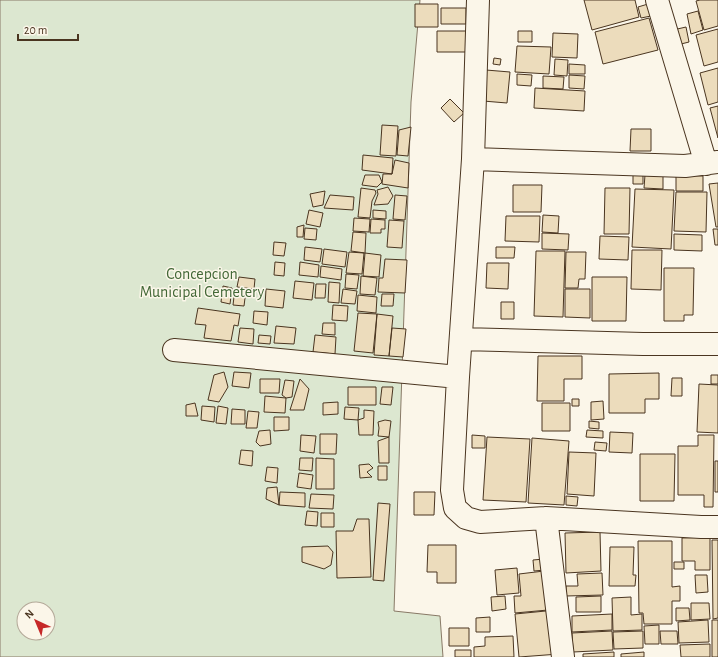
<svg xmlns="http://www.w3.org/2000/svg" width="718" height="657" font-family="'Alegreya Sans',sans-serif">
<rect width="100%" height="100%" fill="#fbf6e9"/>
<path fill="#dce7d0" stroke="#887966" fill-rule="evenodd" d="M0,0H420L411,102L394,611L440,616L443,657H0ZM24,609H48V633H24Z"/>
<path fill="#ecdcbc" stroke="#4a3520" d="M584,0H635L639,17L592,30Z
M700,0H718V26L704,30L696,1Z
M415,4H438V27H415Z
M648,4L651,16L641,18L638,7Z
M441,8H466V24H441Z
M698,11L703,30L691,34L687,14Z
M649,18L658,50L603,64L595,32Z
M686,27L689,42L677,45L673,30Z
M718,29V62L704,66L696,35Z
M437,31H467V52H437Z
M518,31H532V42H518Z
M553,33L578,34L577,58L552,57Z
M517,46L551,47L549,74L515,72Z
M494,58L501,59L500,65L493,64Z
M555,59L568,60L567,76L554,75Z
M569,64L585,65V74H569Z
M718,68V102L708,105L700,73Z
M486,70L510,72L507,103L483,101Z
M517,74L532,75L531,86L517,85Z
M569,75L585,76L584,89L569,88Z
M543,76L564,77L563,89L543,88Z
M535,88L585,91L584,111L534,108Z
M450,99L464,113L454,122L441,108Z
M718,106V138L710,108Z
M382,125L398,126L396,156L380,155Z
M411,127L408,156L397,155L399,130Z
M631,129H651V151H630Z
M363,155L393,158L392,174L362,170Z
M395,160L409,163L408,188L382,184L383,174H392Z
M633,174H643V184H633Z
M365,175H379L382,182L377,187L362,185Z
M645,175L663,176V189L644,188Z
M676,175L703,176V191H676Z
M718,183V227H716L709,184Z
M513,185H542L541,212H513Z
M388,187L393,196L388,204L374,205L378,194L377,190Z
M361,188L375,190L376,193L372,201L370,218L358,217Z
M605,188H630L629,234H604Z
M635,189L674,190L671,249L632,247Z
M325,191L323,205L313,207L310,194Z
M676,192H707L706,232L674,231Z
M330,195L354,197L353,210L324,208Z
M395,195L407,196L405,220L393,219Z
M309,210L323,213L320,227L306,224Z
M373,210L386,211V219L373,218Z
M543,215L559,216L558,233L542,232Z
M506,216H540L539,242L505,241Z
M354,218L370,219L369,232L353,231Z
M371,219L385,220V229H381V233H370Z
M389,220L404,221L402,248L387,247Z
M304,225L303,237H297V227Z
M305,228L317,229L316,240L304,239Z
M713,229H718V245H715Z
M353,232L366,233L365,253L351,251Z
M542,233L569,234L568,250L542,249Z
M674,234L702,235V251L674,250Z
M600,236L629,237L628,260L599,259Z
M274,242L286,243L284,256L273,255Z
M305,247L322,249L320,262L304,260Z
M496,247H515L514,258H496Z
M324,249L347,252L345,267L322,264Z
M632,250H662L661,290L631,289Z
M536,251H565L563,317L534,316Z
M349,252L364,253L362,274L346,273Z
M566,252H586L585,279H579L578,288H565Z
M365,253L381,255L379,277L363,276Z
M385,259L407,260L405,293L378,292L379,278H383Z
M275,262L285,263L284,276L274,275Z
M300,262L319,265L318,277L299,275Z
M487,263H509L508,289L486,288Z
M321,266L342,269L341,280L320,277Z
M664,268H694L693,315H684V321H664Z
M346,274L359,275L357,289L345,288Z
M361,276L377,278L375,295L360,294Z
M239,277L255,279L254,289L237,287Z
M592,277H627L626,321H592Z
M295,281L314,283L312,300L293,298Z
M329,282L340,283L339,303L328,302Z
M316,284H326L325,298H315Z
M223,286L232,288L230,304L221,302Z
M235,289L246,290L244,306L233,305Z
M266,289L285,291L283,308L265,306Z
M343,289L357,291L355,304L341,303Z
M565,289H590V318L565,317Z
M382,294H394L393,306H381Z
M358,295L377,297L376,313L357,311Z
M501,302H514V319H501Z
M333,305L348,306L347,321L332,320Z
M198,308L240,314L238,326L234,325L231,341L204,338L206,325L195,324Z
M254,311L268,312L267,325L253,323Z
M358,313L377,314L373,353L354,351Z
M377,314L393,316L389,356L374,355Z
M323,323H335V335L322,334Z
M276,326L296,328L294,344L274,343Z
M240,328L254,329L253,344L238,342Z
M392,328L406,329L403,357L389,356Z
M259,335L271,336L270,344L258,343Z
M315,335L336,337L335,354L313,352Z
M538,356H582V379H564V401H537Z
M224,372L228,387L219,402L208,400L214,375Z
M234,372L251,373L249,388L232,386Z
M659,373V399H645V413H609V374Z
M711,375H718V384H711Z
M672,378H682V396H671Z
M260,379H280L279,393H260Z
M300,379L309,389L304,410H290Z
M285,380L294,381L292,397L286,398L282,395Z
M699,384L718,385V433L697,432Z
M348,387H376V405H348Z
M382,387H393L391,405L380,404Z
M265,396L286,398L285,413L264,412Z
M572,399H579V406H572Z
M603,401L604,419L591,420V402Z
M338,402V414L323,415V403Z
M195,403L198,416H186V405Z
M542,403H570V431H542Z
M202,406L215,407L214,422L201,420Z
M218,406L228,408L226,424L216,423Z
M345,407L359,408L358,420L344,419Z
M232,409L245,410V424H231Z
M364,410L374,411L373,435H359L358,420L364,418Z
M248,411L259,412L257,428H246Z
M274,417H289V430L274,431Z
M385,420L391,421L389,437L378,436L379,428L378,422Z
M589,421L599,422V429L589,428Z
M270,430L271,444L260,446L256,442L259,431Z
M587,430L603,431V438L586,437Z
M610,432L633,433L632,453L609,452Z
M320,434H337L336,454H320Z
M301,435L316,436L314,453L300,451Z
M472,435L485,436V448H472Z
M698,435H714L713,507H704V495H678V446H698Z
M389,437V463H379L378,441Z
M487,437L530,439L526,502L483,500Z
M532,438L569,441L564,505L528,503Z
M595,442L607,443L606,451L594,450Z
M241,450L253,451L252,466L239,464Z
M569,452L596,453L594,496L567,494Z
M640,454H675L674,501H640Z
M300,458H313L312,471L299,470Z
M316,458L334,459V489H316Z
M715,461H718V492H715Z
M369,464L373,468L367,472L372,477L360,478L359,465Z
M378,466H387V480H378Z
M267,467L278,468L277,483L265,481Z
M299,473L313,475L311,489L297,487Z
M277,487L279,505L266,499L267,488Z
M280,492L305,493V507L279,505Z
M414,492H435L434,515H414Z
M311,494L334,495L333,509L309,508Z
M566,496L578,497L577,506L566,505Z
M378,503L390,504L384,581L373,580Z
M307,511L318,512L317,526L305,525Z
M321,513H334V527H321Z
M357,519H369L371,577L337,578L336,531H353Z
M600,532L601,571L566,573L565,533Z
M710,537V570H695V561H682V538Z
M712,540H718V618L713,619Z
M638,541H672V587L680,586V601H672V624H644L643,613H639Z
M428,545H456V583H437V572H427Z
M328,546L333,552L331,565L324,569L302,562V547Z
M610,547H634L633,575H636L635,586H609Z
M544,559L545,570L534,571L533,560Z
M674,562H684V569H674Z
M517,568L519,593L497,595L495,570Z
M544,571L548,610L515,613L514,596H521L519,574Z
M602,573L603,595L566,596V586H578L577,574Z
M695,575H707L708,592L696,593Z
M505,596L506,609L492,611L491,597Z
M601,596V612H576V597Z
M631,597V615L642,614V630L613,631L612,598Z
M691,603H709L710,619L691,620Z
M676,608H689L690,620L676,621Z
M556,610L559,654L519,657L515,614Z
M612,614V630L572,632V616Z
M490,617V632H476V618Z
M708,620L709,642L679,643L678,622Z
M712,620H718V657H712Z
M659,625V644H645L644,626Z
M449,628H469V646H449Z
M612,631L613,650L573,652L572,633Z
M643,631V648L614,649L613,632Z
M660,631H677L678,644H661Z
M513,636L514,657H474V647L485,646V637Z
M710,644V657H681L680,645Z
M455,650H471V657H455Z
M614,652V657H583V654Z
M644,652V657H621V654Z"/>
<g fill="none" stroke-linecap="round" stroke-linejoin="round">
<g stroke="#4a3520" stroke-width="24">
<path id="minor" d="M478,0L473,159L458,377L452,490L455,508L466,518L480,522L546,518L701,527H718
M657,0L706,164
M473,159L685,166L718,162
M461,339L643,344H718
M174,350L458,377
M546,518L563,657"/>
</g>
<use href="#minor" stroke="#fbf6e9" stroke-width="22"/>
</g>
<g text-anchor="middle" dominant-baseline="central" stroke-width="3" stroke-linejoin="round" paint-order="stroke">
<g font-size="16" fill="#436837" stroke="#fbf6e9">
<text x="202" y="274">Concepcion<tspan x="202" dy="18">Municipal Cemetery</tspan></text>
</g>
</g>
<g transform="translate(36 621) rotate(316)"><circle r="19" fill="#fbf6e9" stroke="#b4a999"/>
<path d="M0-3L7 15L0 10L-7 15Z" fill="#c62828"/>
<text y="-6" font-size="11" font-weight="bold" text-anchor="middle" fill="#4a3520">N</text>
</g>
<path d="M18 34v6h60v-6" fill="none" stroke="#4a3520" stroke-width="2"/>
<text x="24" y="34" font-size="12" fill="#4a3520" stroke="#fbf6e9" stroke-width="3" paint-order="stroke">20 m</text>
</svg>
